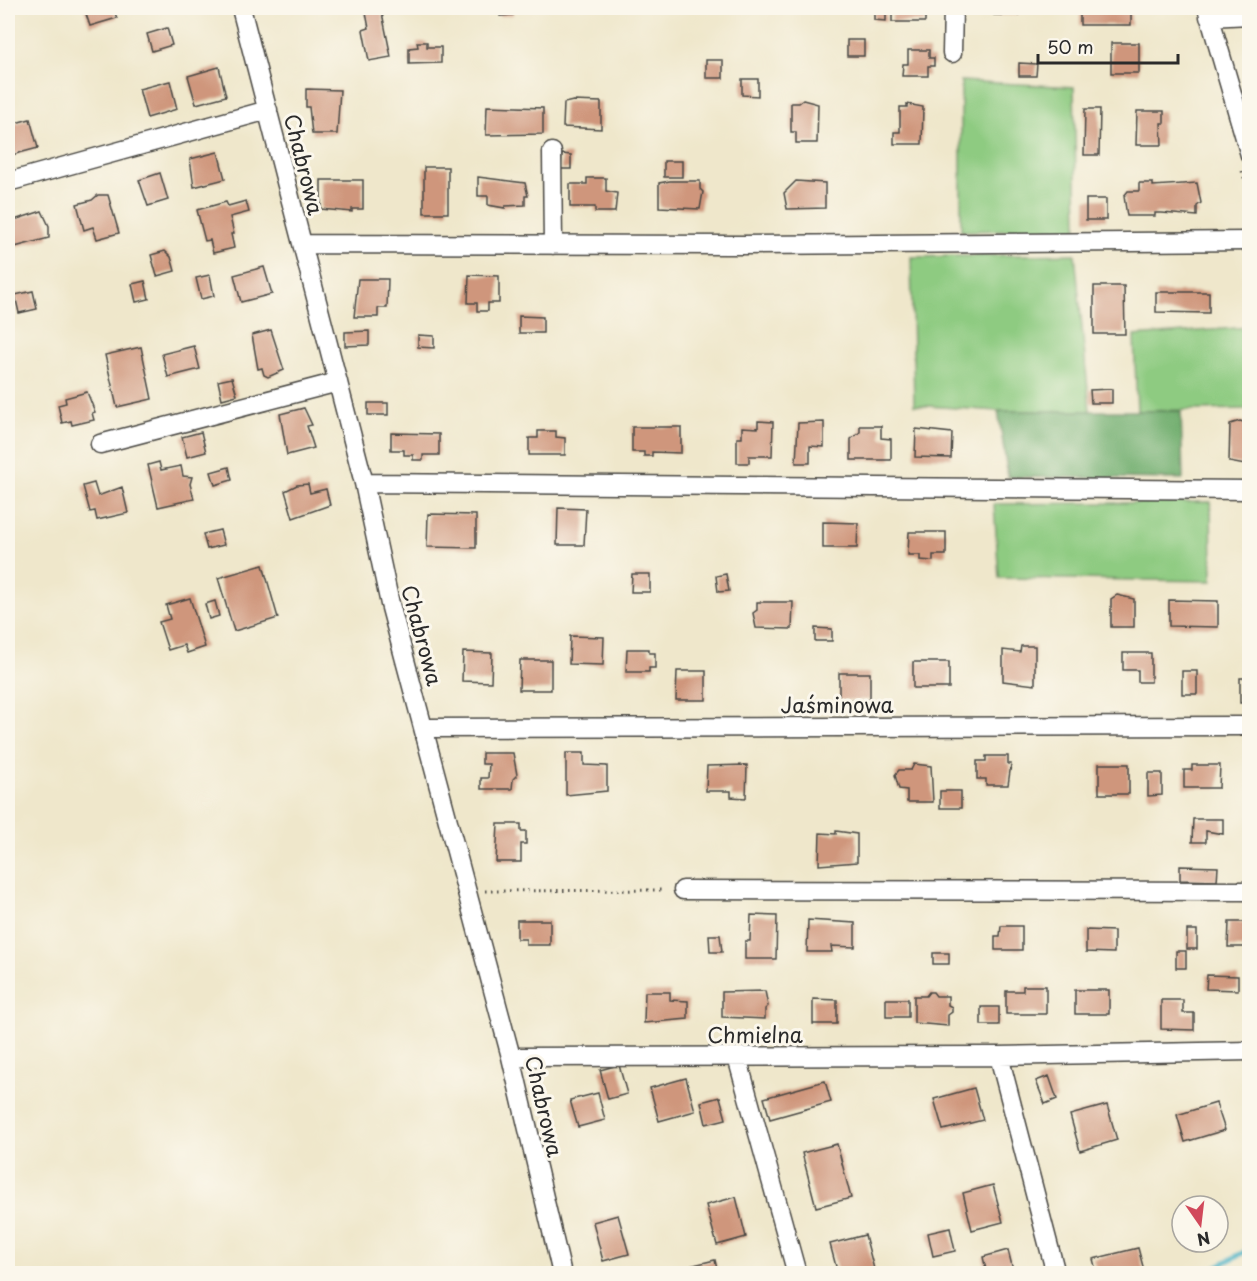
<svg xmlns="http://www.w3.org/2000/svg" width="1257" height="1281" font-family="'Playpen Sans',sans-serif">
<rect width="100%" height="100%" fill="#fbf7ec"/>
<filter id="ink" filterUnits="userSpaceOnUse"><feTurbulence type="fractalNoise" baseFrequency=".0167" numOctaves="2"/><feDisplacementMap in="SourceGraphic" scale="12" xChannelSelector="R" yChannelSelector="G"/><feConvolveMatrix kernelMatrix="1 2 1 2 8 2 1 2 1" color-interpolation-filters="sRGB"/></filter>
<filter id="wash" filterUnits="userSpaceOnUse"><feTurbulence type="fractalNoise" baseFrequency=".008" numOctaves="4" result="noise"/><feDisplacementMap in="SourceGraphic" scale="24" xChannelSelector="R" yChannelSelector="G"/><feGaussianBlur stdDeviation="1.35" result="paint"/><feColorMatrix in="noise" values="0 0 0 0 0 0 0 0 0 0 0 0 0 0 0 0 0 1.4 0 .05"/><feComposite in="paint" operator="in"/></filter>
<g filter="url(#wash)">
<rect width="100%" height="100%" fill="#efe7cb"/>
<path fill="#8ecb81" stroke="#5c7b56" stroke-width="1.5" d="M961,81L1074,87L1077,229L961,231Z
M1075,254L1090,411H998L914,405L911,257Z
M1249,327V409L1137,411L1134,336Z
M1211,502L1212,581L999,578L994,504Z"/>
<path fill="#72af6f" stroke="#4e6d4d" stroke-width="1.5" d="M998,411H1181L1183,479L1008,477Z"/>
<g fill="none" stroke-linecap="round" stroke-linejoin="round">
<path stroke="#47b2c5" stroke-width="5" d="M1203,1274L1250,1249"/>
</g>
<g id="blocks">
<path fill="#cf967b" d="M84,8H123L114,11L117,18L90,26Z
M365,8H381L391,57L369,61L363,30L369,28Z
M499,8H512L513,15L500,16Z
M874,8H886V21L874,20Z
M892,8H916V11H925V22H892Z
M994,8H1018V15H994Z
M1080,8L1131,10V25H1080Z
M167,28L172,45L152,51L147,34Z
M847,40H864V56H847Z
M417,42H427V47H441V63L409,64V48L418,47Z
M1111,43H1139V73H1111Z
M908,50H929V58H934V66H928V76H902L903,64H908Z
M706,60H723V78H706Z
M1019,63L1037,64L1036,76H1019Z
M219,67L226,96L196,104L188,76Z
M742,79H758V96L742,95Z
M170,81L177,109L147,118L139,89Z
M306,89L340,90L337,134H312L309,107H306Z
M803,100L818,104L817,143H796V132H791V103H799Z
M573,101L601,102V129L563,127L564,103Z
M907,104L923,107L922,144H894V132H900V107H907Z
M487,106L543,108V134L486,135Z
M1085,109H1100L1099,155H1084Z
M1137,111H1164V123H1161L1162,145H1136Z
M30,119L38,148L8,156V125Z
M218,152L225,179L194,187L190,159Z
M562,154L571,155V169H561Z
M664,161H682V177H664Z
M424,167H448V213H424Z
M160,173L168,200L148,206L139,180Z
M478,177L525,183L528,196H525V205L505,206V208L488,205V196H478Z
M587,178H606V191L617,193L615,212H595V207H570V184H587Z
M321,180H363V209H352V212L321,209Z
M670,181H700V189L703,192L700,209L659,207V183Z
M796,181L825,183V208L787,209L784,193Z
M1139,183H1153V186L1197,183L1201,203L1197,206V216L1162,213H1155V216H1127L1124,196L1128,191H1139Z
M98,195H108L119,233L97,239L93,227L84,230L77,204L92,200Z
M1086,199H1106V220H1086Z
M246,201L249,212L230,217L234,234H231L234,248L213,253L210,240L205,241L197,210L226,202L228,206Z
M42,211L49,226V238L11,248L8,222Z
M165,251L171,257L175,271L157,276L151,255Z
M264,267L272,294L241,302L234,275Z
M210,275L214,296L201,299L196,278Z
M469,275L499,276V303H488V311H477V303H468Z
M358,279H388L387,308H378V317H354Z
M145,281L149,299L136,302L132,284Z
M1094,286H1124L1125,334H1094Z
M33,291L37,309L19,313L15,295Z
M1156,292H1209V313L1156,312Z
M519,316L543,317V333H519Z
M271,330L284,370L268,377L264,375L262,368L258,369L252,335Z
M369,331V345L345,346V332Z
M418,335L434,336V348L418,347Z
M194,346L200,369L168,377L162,354Z
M141,347L152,399L117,407L105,355Z
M232,378L237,395L222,399L218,381Z
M1112,389V403H1091L1090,390Z
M87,392L95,412L92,413L94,420L72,425L71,421L62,423L58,405L66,403L65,398Z
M368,403H388V415H368Z
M304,408L312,425L307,426L314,448L287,455L280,414Z
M758,421L773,422L772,456H749V463H737V438H742V427L758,428Z
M1240,421L1250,424V462L1245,465L1229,462L1230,424Z
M824,422V447L810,446V463H796L798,423Z
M860,426H881V438L891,439V460H851V439L860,432Z
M632,427H681V453L652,452V456H644V452H632Z
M916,429L952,433L951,458L915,457Z
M538,431H556V437L565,438V455H529V438H538Z
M201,432L206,452L187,457L182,437Z
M391,433L439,434V455H423V460H413V455H404V450H391Z
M159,462L161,470L181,466L183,476L192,477L190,484L194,499L158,507L148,465Z
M229,467L232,480L215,485L211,472Z
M94,483L98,496L122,487L128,513L97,520L95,511L90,512L83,486Z
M308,484L310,493L326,489L330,505L293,518L285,491L297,485Z
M558,508L586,509L584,545H557Z
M428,514L476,515V548L427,547Z
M823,522L858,523L857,548H823Z
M220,530L224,545L207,549L203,534Z
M909,532H946V555H933V561L920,560V555H908Z
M263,565L278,618L234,631L218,578Z
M632,574H650V592H631Z
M726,574L729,591L718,592L716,576Z
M1117,595L1134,599V627H1111V599Z
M190,598L205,647L187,653L184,645L168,650L159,622L170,619L166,605Z
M1169,600L1218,601V627L1169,626Z
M215,601L219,616L209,619L205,604Z
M757,602H793L792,629L756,628L753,613L757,610Z
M815,628L832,629V641H815Z
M570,636L604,637L603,665L569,664Z
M1021,646H1035V685L1003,681V650L1020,652Z
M627,649H649V653H655V668H649V672H626Z
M463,652L492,653L491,682L462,681Z
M1123,653H1151V682H1138V670H1123Z
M520,660H551V690H519Z
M913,662H949V688H913Z
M677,671H706V700H676Z
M1182,671H1197V694H1182Z
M839,673H870V700H839Z
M1240,678H1250V703H1240Z
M482,753H513L517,775L513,779L512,789H481V778H488L489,764H482Z
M566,753H584V765L607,766V791L566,795Z
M986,756H1008V764H1011L1008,785H986V779H977V761H986Z
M914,764L931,766L933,802H907V790L899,789L895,775L899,770H911Z
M1099,764H1129V794H1099Z
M747,765L746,798L731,797V791H706L707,766Z
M1192,765H1220L1219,788H1184V770H1192Z
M1148,773H1162V795L1148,796Z
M940,791H961V808H940Z
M1193,819H1223V834L1206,831V842H1192Z
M498,824H521V831H526V844H521V862H496Z
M836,831L857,834V862L819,865L820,833L836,834Z
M1180,866L1218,867L1217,881L1180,880Z
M751,915L777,916L776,959H745V941H750Z
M517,920H550V945H526V939H517Z
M808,920L855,923V947L831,946L832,952H807Z
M1229,922H1250V952H1247V947H1228Z
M1001,926H1022V950H995V936H1000Z
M1086,930L1114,931V953L1086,952Z
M1187,930H1197V949H1187Z
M709,935H720L722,952H710Z
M1176,951H1186V968H1176Z
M933,953H949V964H933Z
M1207,975L1238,976V990L1206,989Z
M1023,986H1046V1014H1006V991H1023Z
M1075,990H1109V1014H1075Z
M765,991L768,1006L765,1009V1019L722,1017V992Z
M645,992H670V1000L688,1001V1019L644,1023Z
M929,992H933L936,996H948V1005L952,1007V1012L948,1015V1026L914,1023V996H926Z
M813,999L837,1000V1024H813Z
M886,999H908V1017H886Z
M1161,1000H1183V1013H1194V1030L1161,1029Z
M981,1007H999V1025H981Z
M619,1065L627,1094L608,1099L600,1070Z
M1049,1076L1057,1099L1045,1104L1036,1081Z
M686,1078L695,1111L659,1121L650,1088Z
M825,1081L831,1102L770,1119L764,1098Z
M974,1088L983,1120L943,1130L934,1099Z
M598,1093L605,1120L578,1127L570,1100Z
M720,1097L726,1119L706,1124L701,1102Z
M1216,1103L1225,1130L1185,1142L1177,1115Z
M1107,1105L1117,1140L1080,1151L1070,1115Z
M837,1144L851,1198L816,1207L802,1153Z
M993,1185L1003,1222L972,1230L963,1193Z
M736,1197L746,1237L717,1245L706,1205Z
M618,1215L629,1254L603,1261L593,1222Z
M950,1228L955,1251L933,1256L928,1233Z
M865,1235L874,1269L857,1274H838L830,1244Z
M1138,1248L1145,1274H1097L1093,1259Z
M1008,1250L1014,1274H987L983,1257Z
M715,1260L718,1274H686L685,1267Z"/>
</g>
</g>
<g filter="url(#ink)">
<use href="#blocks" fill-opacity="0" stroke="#484743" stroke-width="1.5"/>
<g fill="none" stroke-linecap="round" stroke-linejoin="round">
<g stroke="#484743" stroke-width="21">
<path id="minor" d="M241,8L364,483L390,604L511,1057L562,1274
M1207,8L1250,155
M1209,17L1250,15
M952,53L953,8
M552,152L553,245
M8,182L268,110
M302,244L741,245L1250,241
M100,444L338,382
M364,483L1250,490
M425,728L1250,726
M683,890L1250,891
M999,1056L1056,1274
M511,1057L999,1056L1250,1051
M737,1057L797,1274"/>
</g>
<path stroke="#484743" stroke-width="3" stroke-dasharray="1.5 4.5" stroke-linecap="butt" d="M1242,171L1250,198
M485,891L665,890"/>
<use href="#minor" stroke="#fff" stroke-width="18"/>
</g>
</g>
<g text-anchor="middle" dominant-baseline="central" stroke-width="6" stroke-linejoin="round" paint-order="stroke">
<g font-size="21" fill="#2b2b2b" stroke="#fbf7ec">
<text transform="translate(305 164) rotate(76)">Chabrowa</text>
<text transform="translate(423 635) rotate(75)">Chabrowa</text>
<text x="837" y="704">Jaśminowa</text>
<text x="755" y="1034">Chmielna</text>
<text transform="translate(545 1106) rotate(77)">Chabrowa</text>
</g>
</g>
<rect width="1257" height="1281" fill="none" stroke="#fbf7ec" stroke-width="30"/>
<g transform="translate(1200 1224) rotate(166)"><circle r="28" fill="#fbf7ec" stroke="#a8a59f" stroke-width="1.5"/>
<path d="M0-4.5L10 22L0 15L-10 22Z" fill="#d1495b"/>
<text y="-9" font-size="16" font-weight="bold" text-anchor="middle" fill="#2b2b2b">N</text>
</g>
<path d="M1038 54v9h140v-9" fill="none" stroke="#2b2b2b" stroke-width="3"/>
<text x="1047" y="54" font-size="18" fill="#2b2b2b" stroke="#fbf7ec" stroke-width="4.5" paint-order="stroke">50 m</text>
</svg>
